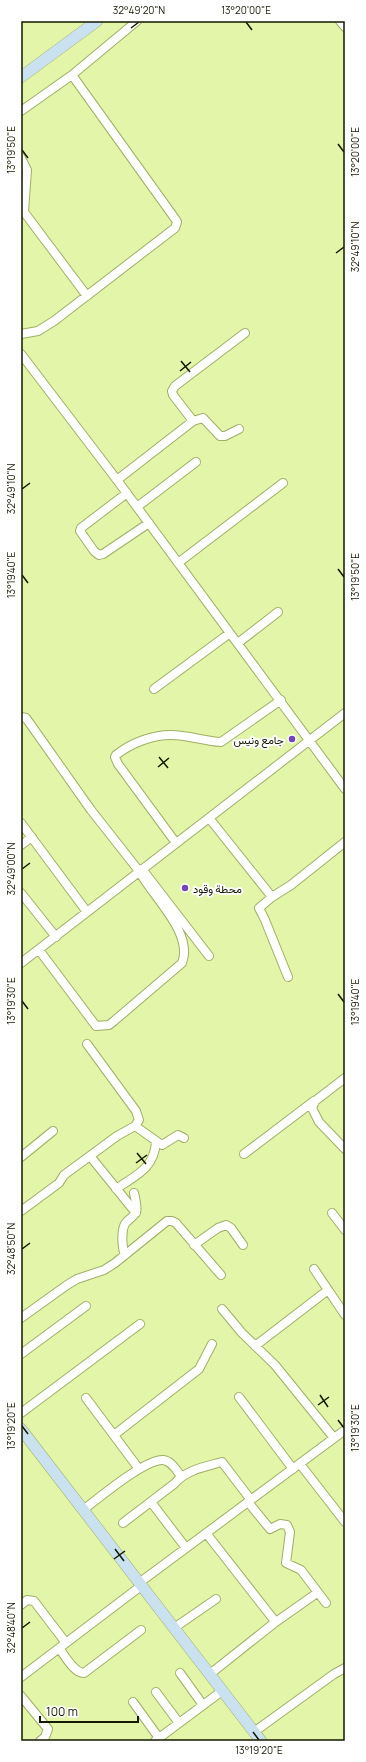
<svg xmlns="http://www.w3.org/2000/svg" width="366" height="1762" font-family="Manrope,Vazirmatn,sans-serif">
<rect width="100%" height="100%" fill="#e3f5a8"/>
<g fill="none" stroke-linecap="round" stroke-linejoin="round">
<g stroke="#a0af66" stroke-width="10">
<path id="minor" d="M340,21L345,27
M21,111L72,75L137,21
M21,158L27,170L24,212L87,296
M21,334L38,331L54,321L175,228L177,222L176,220L72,75
M21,354L117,480L345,789
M193,421L203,418L220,436H225L239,429
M117,480L193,421L173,395L172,391L175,386L245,333
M127,493L81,528L80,531L94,551L99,555L103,554L149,523
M137,507L196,462
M178,563L283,483
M238,643L278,612
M154,689L230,633
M21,717L26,718L91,810L139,871C152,896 194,933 182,963L114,1021L109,1025L96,1026L39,950
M209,818L272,897
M21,823L87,912
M176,843L118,764L115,757L116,755C131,743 152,735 171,735C188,735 204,741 221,742L281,700
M21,845L32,837
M142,869L209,956
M21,893L56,937
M21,963L345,713
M288,977L265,920L259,908L272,897L291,885L345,842
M345,1078L315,1101L312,1108L319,1122L345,1149
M135,1126L162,1145L178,1135L184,1138
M244,1154L314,1101
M90,1156L136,1213
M21,1157L53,1131
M116,1189C136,1175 154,1169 156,1142
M21,1211L59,1183L64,1175L117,1136L135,1126L139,1120L136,1111L87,1044
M332,1213L345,1230
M194,1245L218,1228L226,1225L231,1228L243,1245
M125,1255C122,1248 121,1231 125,1224C128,1219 134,1217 136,1212C138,1207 135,1198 134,1193
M314,1269L345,1315
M222,1309L242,1333L275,1365L334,1438
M21,1318L67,1285L77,1279L104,1270L115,1263L167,1221H172L176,1223L221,1275
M255,1346L328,1290
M21,1354L86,1306
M239,1397L293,1469
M86,1398L139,1469
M21,1413L140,1324
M114,1435L199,1369L212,1344
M300,1464L345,1522
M151,1502L186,1548
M248,1502L270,1529L280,1524L287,1525L290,1532L286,1563L301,1570L326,1603
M83,1510C99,1498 145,1459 163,1460C172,1461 176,1470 181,1476
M123,1523L174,1484C186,1470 204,1467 222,1462L251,1500
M206,1533L274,1620L273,1624L210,1674
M139,1583L345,1430
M21,1605L27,1600L34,1601L66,1643
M273,1624L317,1593
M174,1628L216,1599
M59,1648C65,1656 74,1673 84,1673L141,1630
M180,1673L203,1705
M21,1677L141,1586
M156,1692L179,1723
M21,1696L48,1729L45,1737L40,1741
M133,1702L159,1738
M254,1732L334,1674L345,1668
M155,1741L222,1691"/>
</g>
<g stroke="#a0af66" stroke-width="12">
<path id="secondary" d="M21,77L97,21
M21,1429L261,1741"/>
</g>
<use href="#minor" stroke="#fff" stroke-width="8"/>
<use href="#secondary" stroke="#cae2f0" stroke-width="11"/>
</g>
<path fill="none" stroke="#141900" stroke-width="1.5" d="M246,22L252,30M131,28L139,22M338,144L344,152M22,150L28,158M336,253L344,247M181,361L190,372M180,371L191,362M22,489L30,483M338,569L344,577M22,575L28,583M159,757L168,768M158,767L169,758M22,869L30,863M338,994L344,1002M22,1001L28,1009M137,1153L146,1164M136,1163L147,1155M22,1249L30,1243M320,1395L328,1407M318,1405L329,1397M338,1420L344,1428M22,1426L28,1434M115,1549L124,1561M114,1559L125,1551M22,1628L30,1622M253,1732L259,1740"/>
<g fill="#7544bb" stroke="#fff" stroke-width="1.5">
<circle cx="292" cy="739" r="4"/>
<circle cx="185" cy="888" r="4"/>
</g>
<g text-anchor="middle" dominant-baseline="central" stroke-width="4" stroke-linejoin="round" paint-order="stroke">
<g font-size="11" fill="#141900" stroke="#fff" text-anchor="end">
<text x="284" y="739">جامع ونيس</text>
<text x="193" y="888" text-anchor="start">محطة وقود</text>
</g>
</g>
<rect width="366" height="1762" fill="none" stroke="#ffffff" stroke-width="44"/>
<path d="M40 1716v6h98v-6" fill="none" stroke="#141900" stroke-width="2"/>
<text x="46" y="1716" font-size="12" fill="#141900" stroke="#ffffff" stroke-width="3" paint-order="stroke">100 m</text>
<rect x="22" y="22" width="322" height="1718" fill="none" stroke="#141900" stroke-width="1.5"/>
<g font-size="10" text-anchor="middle" fill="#141900">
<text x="139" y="14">32°49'20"N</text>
<text x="246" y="14">13°20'00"E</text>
<text transform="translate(11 150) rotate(-90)" y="4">13°19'50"E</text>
<text transform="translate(355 152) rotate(-90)" y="4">13°20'00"E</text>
<text transform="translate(355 247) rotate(-90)" y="4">32°49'10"N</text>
<text transform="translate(11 489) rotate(-90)" y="4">32°49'10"N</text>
<text transform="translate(11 575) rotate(-90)" y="4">13°19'40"E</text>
<text transform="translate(355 577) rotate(-90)" y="4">13°19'50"E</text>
<text transform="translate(11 869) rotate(-90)" y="4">32°49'00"N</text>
<text transform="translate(11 1001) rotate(-90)" y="4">13°19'30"E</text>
<text transform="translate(355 1002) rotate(-90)" y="4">13°19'40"E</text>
<text transform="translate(11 1249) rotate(-90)" y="4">32°48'50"N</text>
<text transform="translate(11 1426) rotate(-90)" y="4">13°19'20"E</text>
<text transform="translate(355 1428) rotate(-90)" y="4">13°19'30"E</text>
<text transform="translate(11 1628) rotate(-90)" y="4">32°48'40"N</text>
<text x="259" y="1754">13°19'20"E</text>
</g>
</svg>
